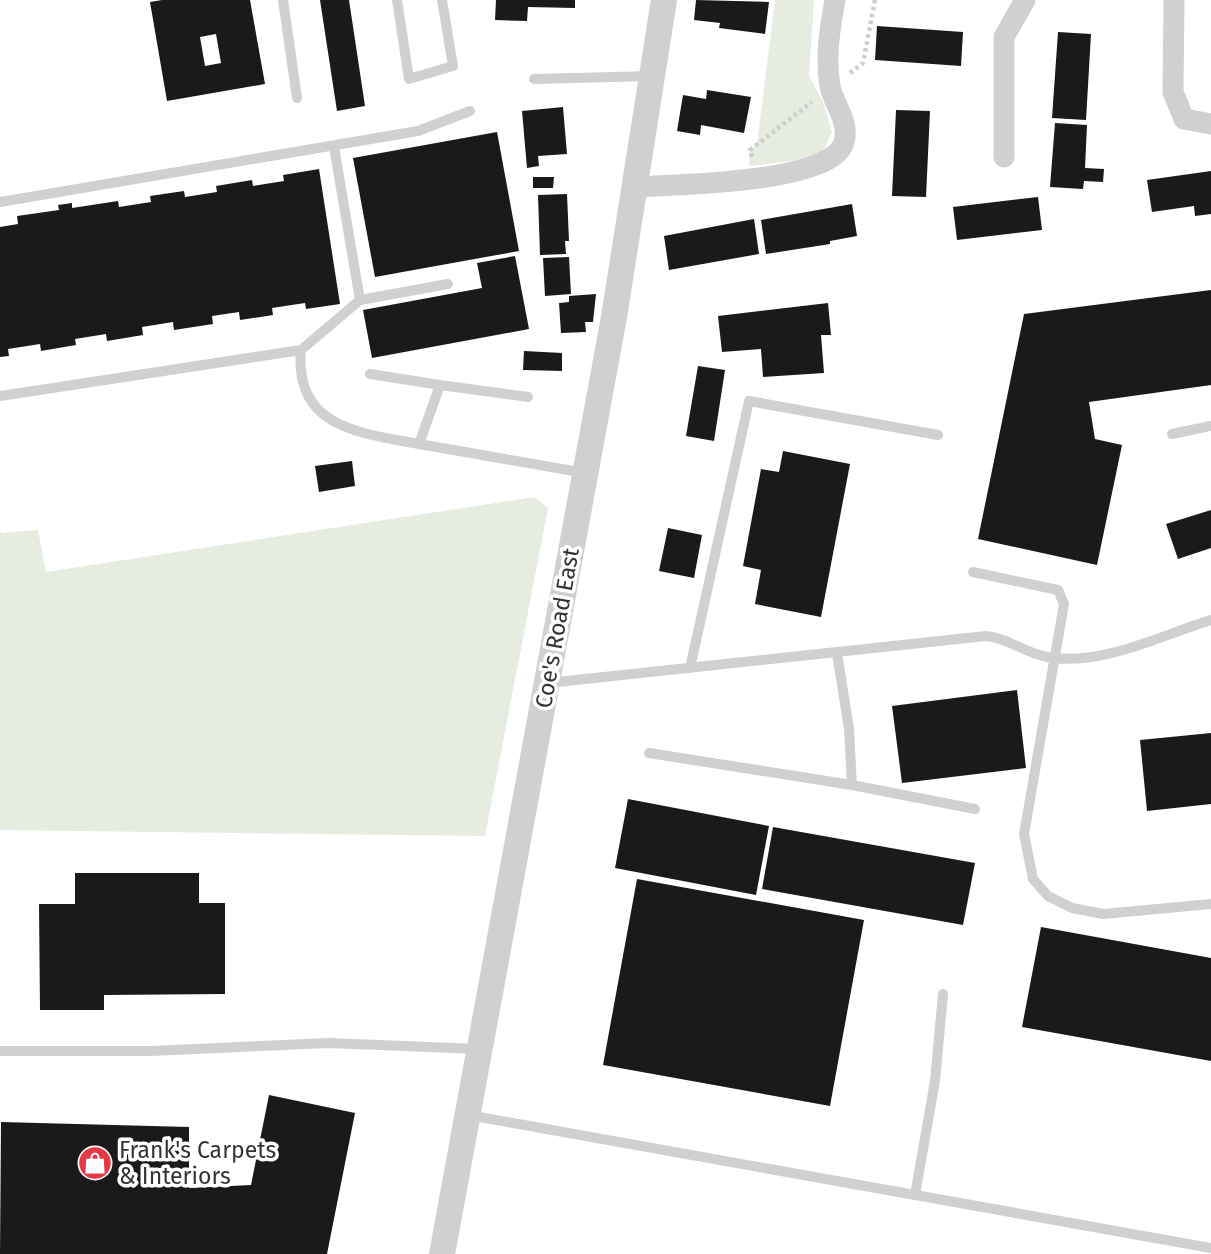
<svg xmlns="http://www.w3.org/2000/svg" width="1211" height="1254" font-family="'Fira Sans',sans-serif">
<rect width="100%" height="100%" fill="#fff"/>
<path fill="#e6ecdf" d="M775,0H814L809,76L823,102L832,132L823,151L808,159L749,166L750,150L757,145Z
M534,497L548,508L485,836L0,830V529L1,533L38,530L46,572Z"/>
<path fill="#1a1a1a" fill-rule="evenodd" d="M162,0H250L265,84L167,101L150,2ZM216,34L221,63L205,66L200,37Z
M320,0H349L365,106L337,111Z
M496,0H575V8L528,7L527,21L495,20Z
M696,0L769,2L765,34L719,28L720,23L694,20Z
M877,26L963,32L961,66L875,60Z
M1058,32L1091,34L1086,120L1052,118Z
M707,90L751,97L744,133L701,125L700,135L677,131L683,95L706,99Z
M563,107L567,154L538,156L539,166L527,168L522,111Z
M896,110L930,111L926,197L892,196Z
M1055,123L1087,125L1085,168L1104,169L1103,182L1084,181L1083,189L1050,187Z
M497,132L519,251L375,277L353,158Z
M319,169L340,304L306,309L305,303L272,308L273,315L240,320L239,312L212,316L213,324L174,330L173,322L142,327L143,335L107,341L106,334L75,339L76,345L41,351L40,344L8,349L9,356L0,357V227L18,224L17,216L59,210L58,205L72,203V208L118,201L119,207L151,202L150,196L184,191L185,197L217,192L216,186L252,180L253,186L284,181L283,175Z
M1211,171V214L1195,216L1194,206L1152,212L1147,180Z
M533,177H554L553,188H533Z
M567,194L569,241H565L566,254L540,255L538,195Z
M1038,197L1042,230L957,240L953,207Z
M852,204L857,236L830,241V244L766,254L761,220Z
M754,219L759,254L669,270L664,236Z
M515,256L529,329L372,358L363,310L482,288L477,263Z
M569,257L571,294L545,296L543,258Z
M1211,290V385L1089,402L1095,439L1122,445L1097,565L978,539L1024,314Z
M596,294L593,322H585L586,332L561,333L559,303L569,302V296Z
M828,303L831,335H821L824,373L763,377L761,349L722,352L718,316Z
M524,351L562,353V371L523,370Z
M698,366L725,370L714,441L686,436Z
M783,451L850,464L821,617L755,604L761,570L743,566L761,469L779,472Z
M352,461L355,486L319,492L315,466Z
M1211,510V548L1178,559L1166,524Z
M668,528L702,535L694,578L659,571Z
M1017,690L1026,768L902,783L892,706Z
M1211,733V804L1147,811L1140,740Z
M628,799L769,826L756,895L615,868Z
M773,827L975,863L963,925L762,889Z
M75,873H199V903H225V994L104,995V1010H40L39,904H75Z
M637,879L864,920L830,1106L603,1065Z
M1041,927L1211,958V1061L1022,1027Z
M269,1095L355,1113L327,1254H0L1,1122L189,1127V1188L251,1185Z"/>
<g fill="none" stroke-linecap="round" stroke-linejoin="round">
<path stroke="#cdcdcd" stroke-width="4.5" stroke-dasharray="3.5 3.5" stroke-linecap="butt" d="M850,73L863,63L875,0
M752,157L750,150L812,102"/>
<path stroke="#d0d0d0" stroke-width="10" d="M283,0L297,98
M397,0L409,79L453,66L442,0
M534,79L653,76
M0,202L418,131L470,111
M360,300L448,284
M301,350L360,300L334,147
M440,385L528,397
M0,396L301,350C294,428 360,433 419,444L440,385L370,374
M1172,434L1211,426
M419,444L585,473
M973,572L1058,590L1064,604L1024,834L1033,879L1048,896L1072,908L1103,914L1211,904
M837,653L849,729L852,785
M690,668L749,401L938,435
M548,683L986,636C1009,638 1024,653 1047,657C1101,667 1161,635 1211,620
M649,753L852,785L975,809
M0,1051H151L328,1043L480,1049
M468,1115L1211,1248
M915,1195L935,1081L943,994"/>
<path stroke="#d0d0d0" stroke-width="21" d="M1174,0L1173,92L1184,119L1211,124
M1004,157V37L1025,0
M636,187C675,184 833,184 844,142C850,121 833,104 830,86C825,57 830,28 835,0"/>
<path stroke="#d0d0d0" stroke-width="26" d="M442,1254L614,317L664,0"/>
</g>
<defs>
<g id="shop-disc" transform="scale(1.75)"><circle r="9.5" fill="#e63946" stroke="#fff"/><path d="M-5-2.5h2.3a2.7 3.5 0 0 1 5.4 0H5L5.5 6h-11ZM-1.5-2.5h3a1.5 2.3 0 0 0-3 0Z" fill="#fff"/></g>
</defs>
<g fill-rule="evenodd">
<use href="#shop-disc" x="95" y="1163"/>
</g>
<g text-anchor="middle" dominant-baseline="central" stroke-width="7" stroke-linejoin="round" paint-order="stroke">
<g font-size="23" fill="#333" stroke="#fff">
<text transform="translate(557 628) rotate(-80)">Coe's Road East</text>
</g>
<g font-size="23" fill="#333" stroke="#fff" text-anchor="start">
<text x="119" y="1150">Frank's Carpets<tspan x="119" dy="26">&amp; Interiors</tspan></text>
</g>
</g>
</svg>
